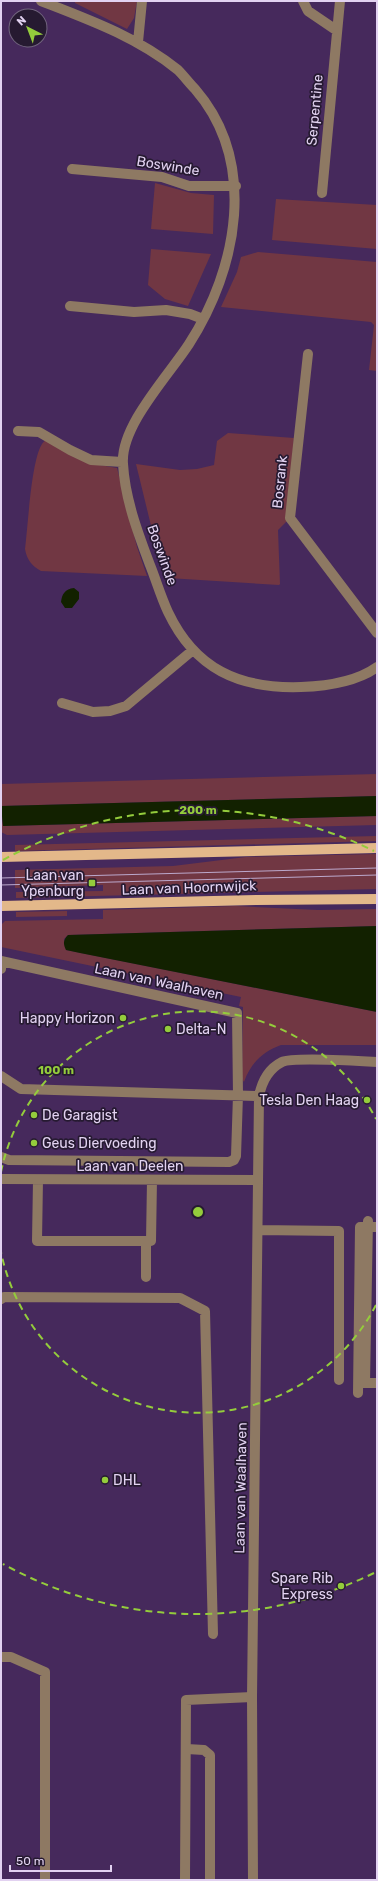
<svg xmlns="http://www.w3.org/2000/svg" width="378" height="1881" font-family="Rubik,sans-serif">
<rect width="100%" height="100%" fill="#46295c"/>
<path fill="#713743" d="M75,1H137L134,18L127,29L75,3Z
M155,183L191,193L214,195L213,234L151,229Z
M276,199L377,205V249L272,240Z
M151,249L211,254L188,306L165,299L148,285Z
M258,252L377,262V371L369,370L374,325L371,322L221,307L237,272L241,257Z
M228,433L294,438L287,521L278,530L280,584L279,585L168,578L155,542L136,464L180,470L197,469L214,465L217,441Z
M48,438L94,464L117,468L137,547L147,576L41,571C32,566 27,560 25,549C28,527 31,461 42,444C43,442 46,440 48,438Z
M377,774V796L1,806V784Z
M377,816V825L7,835L1,832V818H2L3,826Z
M377,836V841L15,851V845Z
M377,854V889L16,898V892L103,891V885L15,888V870L173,866L246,857Z
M236,906L318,910L377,909V926L68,935L64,939L66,950L377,1012V1045H281C262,1052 251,1063 244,1082L242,1079L243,1007L239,1006L241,997L1,947V925L5,921L103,919V910Z
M67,911V916L16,917V912Z"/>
<path fill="#122100" d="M74,588L79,592V599L72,608H65L61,602C62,594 65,589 74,588Z
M377,796V816L3,826L1,806Z
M377,926V1012L80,953L66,950C63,944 63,940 68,935Z"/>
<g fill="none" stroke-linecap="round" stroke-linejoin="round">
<path stroke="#8e7963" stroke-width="10" d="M41,1C90,20 137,37 178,70C184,76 189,83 195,89C258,162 238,268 189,344C169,375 120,426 123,464C125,499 138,533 150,565C156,580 161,597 168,612C195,669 239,689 301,687C327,686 356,682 377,667
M303,1L308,11L336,30
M138,42L142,1
M72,169L162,177L189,186H236
M322,193L340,1
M70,306L134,312L166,310L190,314L203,319
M308,354L290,518L377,633
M18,431L39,432L70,450L91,460L122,462
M62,703L93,712L110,711L126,706L193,650
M1,969V961L237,1013L238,1095L236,1156L234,1160L229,1162L9,1160L1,1157
M1,1076L21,1089L259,1096
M1,1179L258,1180
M38,1180L37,1241H151L152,1180
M368,1221L365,1383H377
M258,1230L339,1231V1380
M146,1277V1241
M1,1299L4,1297L180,1298L205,1311L213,1634
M358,1393L360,1227H377
M1,1657H11L45,1672V1880
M187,1749L204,1750L210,1755V1880
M185,1880L186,1700L252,1697
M253,1880L252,1697L259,1096C262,1081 268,1069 282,1062C292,1057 361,1061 377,1062"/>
<path stroke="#e3b88a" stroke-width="10" d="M1,857L377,848
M1,906L257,900L377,899"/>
<path stroke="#bca8cc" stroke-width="1" d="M1,878L377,868
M1,885L377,875"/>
</g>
<g fill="none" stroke="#94cc3c" stroke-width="2" stroke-dasharray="7 5">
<path d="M376 1305A201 201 0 0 1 1 1252M1 1172A201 201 0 0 1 376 1119"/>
<path d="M374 1573A402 402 0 0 1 3 1564M3 860A402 402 0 0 1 374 851"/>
</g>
<g fill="#94cc3c" stroke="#261a31" stroke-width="1.5">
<rect x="88" y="879" width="8" height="8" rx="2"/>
<circle cx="123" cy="1018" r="4"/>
<circle cx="168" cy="1029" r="4"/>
<circle cx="367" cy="1100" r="4"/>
<circle cx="34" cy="1115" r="4"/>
<circle cx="34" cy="1143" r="4"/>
<circle cx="105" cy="1480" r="4"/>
<circle cx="341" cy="1586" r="4"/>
</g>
<g text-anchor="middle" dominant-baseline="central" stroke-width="3.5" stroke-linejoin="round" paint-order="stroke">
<g font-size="14" fill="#e2d2f1" stroke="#261a31">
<text transform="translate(315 110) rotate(-85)">Serpentine</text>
<text transform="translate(168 166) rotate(9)">Boswinde</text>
<text transform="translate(280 482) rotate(-84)">Bosrank</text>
<text transform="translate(162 555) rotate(70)">Boswinde</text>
<text transform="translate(189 888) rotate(-2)">Laan van Hoornwijck</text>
<text transform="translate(159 982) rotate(12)">Laan van Waalhaven</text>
<text x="130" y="1166">Laan van Deelen</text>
<text transform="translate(241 1488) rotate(-89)">Laan van Waalhaven</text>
</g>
<g font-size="14" fill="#e2d2f1" stroke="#261a31" text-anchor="end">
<text x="84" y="875">Laan van<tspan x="84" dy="16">Ypenburg</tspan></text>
<text x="115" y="1018">Happy Horizon</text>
<text x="176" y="1029" text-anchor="start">Delta-N</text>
<text x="359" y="1100">Tesla Den Haag</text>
<text x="42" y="1115" text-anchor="start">De Garagist</text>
<text x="42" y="1143" text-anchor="start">Geus Diervoeding</text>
<text x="113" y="1480" text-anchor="start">DHL</text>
<text x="333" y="1578">Spare Rib<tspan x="333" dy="16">Express</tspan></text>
</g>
</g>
<circle cx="198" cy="1212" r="6" fill="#94cc3c" stroke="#261a31" stroke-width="2"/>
<g font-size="12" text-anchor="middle" font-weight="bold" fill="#94cc3c" stroke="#261a31" stroke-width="3.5" stroke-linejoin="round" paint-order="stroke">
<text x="198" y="814">200 m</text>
<text x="56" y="1074">100 m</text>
</g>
<rect width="378" height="1881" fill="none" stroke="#e2d2f1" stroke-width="4"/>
<g transform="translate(28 28) rotate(318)"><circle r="19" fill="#261a31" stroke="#71647e"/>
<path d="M0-3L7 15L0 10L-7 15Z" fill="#94cc3c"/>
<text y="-6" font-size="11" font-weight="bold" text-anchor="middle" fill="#e2d2f1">N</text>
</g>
<path d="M10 1865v6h101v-6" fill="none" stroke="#e2d2f1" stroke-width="2"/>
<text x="16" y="1865" font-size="12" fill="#e2d2f1" stroke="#261a31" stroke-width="3" paint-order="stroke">50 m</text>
</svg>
